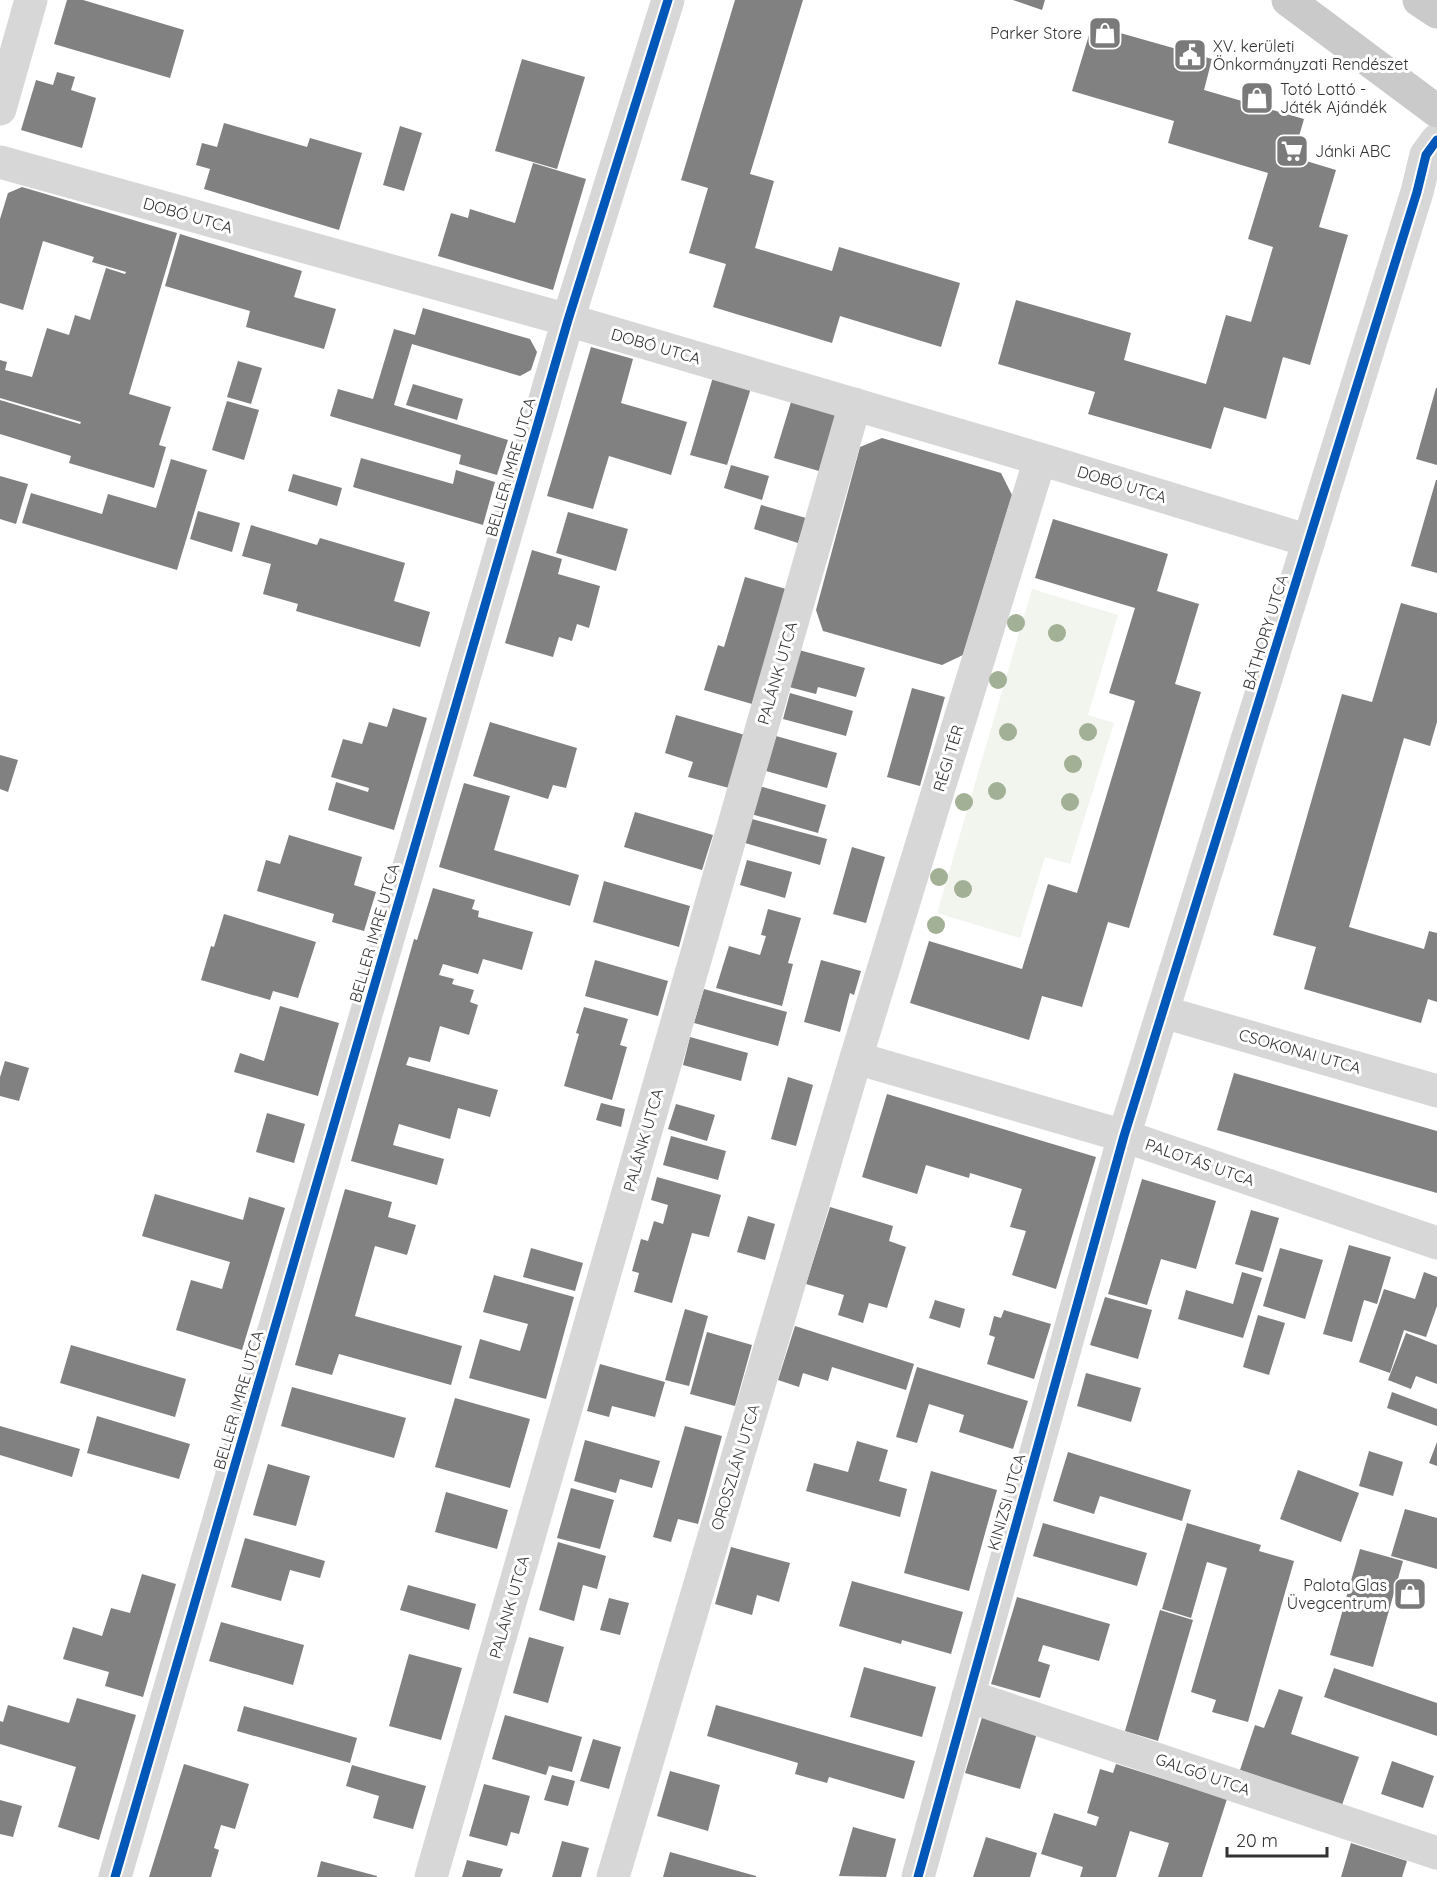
<svg xmlns="http://www.w3.org/2000/svg" width="1437" height="1877" font-family="Quicksand,sans-serif">
<rect width="100%" height="100%" fill="#fff"/>
<path fill="#f1f5ed" d="M1032,589L1118,615L1088,715L1114,723L1070,864L1045,857L1020,938L937,913Z"/>
<path fill="#818181" d="M67,0H83L184,30L170,78L54,44Z
M735,0H803L750,174L774,181L755,248L832,271L839,247L960,283L941,347L840,316L832,343L713,307L726,264L689,253L708,188L681,180Z
M1013,0H1045L1042,10Z
M1092,25L1212,59L1204,90L1304,119L1293,157L1336,170L1319,227L1348,235L1310,365L1283,357L1266,419L1224,407L1211,449L1088,414L1095,392L998,364L1016,300L1131,333L1124,360L1206,384L1226,315L1251,322L1273,247L1248,239L1268,173L1168,143L1174,121L1072,91Z
M522,59L585,77L557,169L495,151Z
M57,72L75,77L71,90L96,98L82,148L21,130L36,80L53,85Z
M224,123L307,147L310,138L362,153L339,230L204,189L210,169L196,165L202,143L217,147Z
M400,126L422,133L404,191L383,185Z
M533,163L586,179L553,290L438,256L451,213L468,218L470,209L515,223Z
M22,187L177,233L129,394L171,407L159,445L166,447L154,488L69,463L71,456L0,434V400L80,424L81,422L0,398V360L7,362L5,370L32,377L47,328L69,335L75,315L90,320L106,268L125,274L126,272L92,262L94,257L43,241L23,310L0,303V219L8,193Z
M180,234L302,271L294,297L336,309L324,349L246,327L250,311L165,286Z
M423,308L530,339L537,352L531,370L520,376L412,344L394,405L508,440L497,475L459,464L461,455L330,416L338,389L373,399L394,329L415,335Z
M591,347L633,359L621,403L687,422L671,475L609,456L593,509L547,496Z
M238,361L262,368L251,404L227,397Z
M713,377L751,388L727,465L690,455Z
M413,384L463,399L457,420L406,405Z
M1436,388H1437V465L1416,459Z
M227,401L259,410L244,460L212,450Z
M791,402L836,414L819,471L774,458Z
M882,438L1001,473L1012,495L963,655L942,665L823,631L816,610L860,447Z
M361,458L453,484L456,470L495,482L483,525L353,487Z
M171,459L207,470L177,570L22,523L31,493L102,514L108,494L156,508Z
M731,465L769,476L762,500L724,488Z
M293,474L342,488L337,506L288,491Z
M0,476L28,484L16,524L0,519Z
M1436,480H1437V573L1411,566Z
M761,505L806,518L798,543L754,529Z
M198,511L240,523L232,552L190,539Z
M568,512L628,529L616,571L556,553Z
M1053,519L1168,554L1157,591L1199,604L1175,684L1201,692L1129,928L1108,922L1082,1007L1042,996L1029,1040L910,1003L929,941L1022,969L1048,884L1077,893L1135,701L1109,693L1135,608L1035,578Z
M251,525L317,545L320,538L405,563L394,601L430,612L420,647L296,611L298,604L263,594L271,564L242,556Z
M532,550L562,559L558,574L600,586L589,628L577,624L572,641L559,637L553,657L505,643Z
M745,577L786,589L752,704L704,690L718,645L724,647Z
M1401,603L1437,613V722L1430,746L1404,738L1349,927L1424,949L1429,931L1437,933V1002L1428,999L1421,1023L1304,989L1316,947L1273,935L1342,694L1372,702Z
M799,650L865,668L856,697L818,687L816,694L789,687Z
M912,688L945,697L920,786L887,777Z
M790,693L853,711L846,736L783,719Z
M393,708L427,718L394,830L328,810L336,782L368,792L369,788L331,777L343,739L362,744L369,722L387,727Z
M676,715L745,735L729,788L688,777L693,762L665,753Z
M490,722L577,748L566,788L553,785L548,799L473,776Z
M776,736L837,753L827,788L766,771Z
M0,755L18,760L8,792L0,789Z
M464,783L510,796L494,850L579,875L570,906L439,867Z
M759,786L826,805L818,833L751,814Z
M635,812L713,835L702,870L624,847Z
M752,819L827,839L820,865L745,843Z
M289,835L362,857L354,885L376,892L364,931L332,922L334,914L257,891L266,860L280,864Z
M852,847L885,857L866,923L833,914Z
M747,860L792,872L785,898L740,885Z
M604,881L690,906L679,947L593,922Z
M433,888L475,900L472,909L479,911L478,917L533,932L522,970L483,959L478,974L443,964L439,975L454,979L452,984L474,990L470,1002L478,1005L469,1035L440,1026L430,1062L409,1057L406,1065L498,1090L490,1117L458,1108L450,1139L399,1124L393,1145L444,1159L437,1185L351,1161L414,939L417,940Z
M768,909L801,918L788,963L793,964L782,1006L716,988L729,946L760,955L766,936L761,935Z
M224,914L316,942L298,998L273,991L270,1000L201,980L211,946L214,947Z
M595,960L668,981L658,1016L585,996Z
M821,960L861,971L854,995L850,993L840,1032L804,1022Z
M704,989L787,1012L778,1046L694,1023Z
M280,1006L339,1023L318,1096L234,1072L240,1053L264,1061Z
M584,1007L628,1019L620,1045L627,1047L612,1100L564,1086L579,1034L576,1033Z
M690,1037L748,1053L741,1081L683,1065Z
M5,1061L29,1068L19,1101L0,1096V1077Z
M1234,1073L1437,1131V1193L1217,1130Z
M788,1077L813,1085L796,1146L771,1139Z
M887,1094L1096,1157L1056,1289L1012,1275L1026,1231L1010,1227L1022,1189L970,1173L969,1178L926,1165L917,1194L862,1177Z
M601,1103L625,1109L621,1127L596,1120Z
M676,1104L715,1115L707,1141L668,1129Z
M267,1113L305,1124L294,1163L256,1152Z
M671,1136L726,1151L718,1180L663,1165Z
M657,1177L721,1195L709,1237L692,1233L672,1303L634,1292L639,1273L632,1271L641,1239L648,1241L654,1221L663,1224L668,1205L651,1200Z
M1142,1179L1216,1201L1196,1269L1161,1259L1147,1305L1108,1294Z
M345,1189L392,1202L388,1217L416,1225L407,1255L375,1246L355,1316L462,1346L451,1385L339,1354L332,1375L295,1365Z
M155,1194L243,1220L249,1197L285,1208L242,1350L176,1330L191,1280L222,1289L230,1262L142,1236Z
M830,1207L893,1226L889,1241L906,1247L887,1308L869,1303L863,1323L838,1315L844,1295L806,1284Z
M1251,1210L1279,1218L1263,1272L1235,1264Z
M748,1216L775,1224L765,1260L737,1252Z
M1349,1245L1391,1257L1377,1304L1364,1300L1352,1342L1323,1334Z
M531,1248L583,1263L575,1291L523,1277Z
M1280,1248L1323,1260L1305,1319L1263,1306Z
M1242,1272L1262,1278L1243,1338L1178,1319L1186,1290L1233,1304Z
M1424,1272L1437,1277V1306L1426,1337L1404,1330L1390,1373L1359,1362L1384,1289L1415,1299Z
M494,1275L574,1297L546,1399L469,1378L480,1339L520,1351L528,1324L483,1312Z
M1105,1297L1152,1310L1138,1359L1090,1345Z
M935,1300L965,1309L960,1328L929,1318Z
M685,1309L708,1316L689,1386L665,1380Z
M1004,1310L1051,1324L1034,1379L987,1364L995,1337L989,1335L994,1316L1001,1318Z
M1258,1315L1285,1323L1269,1375L1243,1367Z
M795,1326L914,1364L906,1390L832,1367L828,1381L803,1373L799,1387L778,1380Z
M707,1332L752,1345L735,1406L690,1394Z
M1406,1333L1437,1345V1384L1416,1376L1411,1389L1388,1380Z
M71,1345L186,1379L175,1417L60,1383Z
M600,1364L665,1382L655,1417L612,1406L609,1417L587,1411Z
M917,1367L1028,1401L1013,1449L959,1432L964,1415L929,1404L917,1443L896,1437Z
M1086,1373L1141,1388L1131,1422L1077,1406Z
M292,1387L406,1418L394,1458L281,1426Z
M1392,1392L1437,1409V1426L1387,1408Z
M455,1398L530,1419L510,1488L435,1467Z
M97,1416L190,1444L179,1479L87,1453Z
M0,1426L80,1449L72,1477L0,1455Z
M685,1426L722,1436L698,1524L678,1519L671,1542L653,1537Z
M585,1440L660,1461L652,1488L620,1479L616,1493L574,1481Z
M857,1441L888,1450L879,1481L907,1489L900,1517L806,1491L814,1463L848,1472Z
M1437,1442V1466L1429,1463Z
M1369,1451L1403,1462L1393,1496L1359,1486Z
M1068,1452L1191,1490L1182,1521L1100,1496L1094,1514L1053,1501Z
M268,1464L310,1476L296,1526L253,1515Z
M1298,1470L1359,1493L1341,1542L1280,1519Z
M931,1471L997,1490L969,1591L904,1573Z
M571,1488L614,1500L600,1549L557,1538Z
M446,1492L508,1510L497,1549L435,1532Z
M1405,1509L1437,1518V1569L1391,1556Z
M1043,1523L1147,1553L1137,1586L1033,1556Z
M1187,1523L1261,1545L1259,1551L1294,1561L1248,1722L1212,1712L1216,1700L1191,1692L1227,1568L1207,1562L1191,1618L1162,1609Z
M245,1538L325,1561L320,1578L290,1570L281,1601L231,1587Z
M558,1542L606,1556L597,1589L583,1585L574,1621L539,1610Z
M731,1547L790,1563L779,1602L757,1595L752,1615L715,1604Z
M1360,1549L1403,1561L1373,1667L1330,1655Z
M142,1574L176,1584L143,1697L105,1686L109,1672L63,1659L73,1627L102,1636L111,1608L130,1613Z
M852,1581L963,1612L951,1654L902,1640L901,1644L839,1626Z
M408,1585L476,1604L469,1630L400,1610Z
M1017,1597L1110,1624L1099,1661L1043,1645L1038,1661L1050,1665L1040,1698L991,1684Z
M609,1598L629,1603L620,1635L600,1630Z
M1160,1610L1193,1620L1158,1741L1125,1731Z
M221,1622L304,1645L293,1685L209,1661Z
M529,1637L564,1647L548,1703L513,1693Z
M409,1654L462,1668L441,1740L389,1726Z
M864,1667L936,1687L922,1737L850,1717Z
M1334,1668L1437,1703V1736L1324,1697Z
M1279,1689L1303,1697L1291,1734L1359,1757L1342,1805L1240,1770L1255,1725L1264,1728Z
M77,1698L136,1715L99,1840L58,1827L76,1767L0,1744V1721L3,1722L8,1705L69,1723Z
M716,1705L915,1761L904,1799L829,1777L827,1783L795,1774L798,1763L707,1736Z
M244,1706L357,1738L350,1763L237,1731Z
M983,1714L1038,1730L1020,1789L965,1773Z
M505,1715L582,1737L572,1772L549,1766L546,1775L492,1759Z
M593,1739L621,1747L609,1789L580,1781Z
M1392,1761L1434,1776L1423,1808L1381,1794Z
M184,1764L249,1784L235,1829L221,1825L214,1848L219,1850L211,1877H149Z
M1116,1764L1227,1799L1202,1877H1158L1169,1843L1130,1831L1116,1877H1080L1083,1867L1041,1854L1054,1813L1096,1826L1099,1817L1087,1813L1100,1769L1113,1773Z
M352,1765L426,1786L413,1829L373,1818L379,1796L346,1786Z
M670,1771L720,1785L708,1831L657,1816Z
M552,1775L575,1781L568,1806L544,1800Z
M484,1784L530,1796L519,1834L511,1832L507,1846L469,1836Z
M0,1800L22,1806L13,1837L0,1834Z
M853,1827L896,1839L886,1877L839,1876Z
M986,1837L1037,1853L1030,1877H973Z
M562,1841L589,1848L581,1877H552Z
M1351,1843L1407,1861L1402,1877H1341Z
M670,1852L756,1876V1877H663Z
M467,1860L503,1869L500,1877H462Z
M321,1861L377,1876V1877H317Z"/>
<g fill="none" stroke-linecap="round" stroke-linejoin="round">
<path stroke="#d7d7d7" stroke-width="33" d="M0,109L31,0
M0,162L568,320L1040,459L1309,541
M1163,1012L1437,1091
M856,1058L1124,1136L1437,1243
M968,1696L1437,1853
M115,1877L568,320L668,0
M431,1877L855,404
M613,1877L856,1058L1040,459
M918,1877L1124,1136L1417,192L1426,155L1437,140"/>
<path stroke="#cacaca" stroke-width="33" d="M1288,0L1437,111
M1419,0L1437,12"/>
<g stroke="#fff" stroke-width="13">
<path id="cycleway" d="M115,1877L568,320L668,0
M918,1877L1124,1136L1417,192L1426,155L1437,140"/>
</g>
<use href="#cycleway" stroke="#0057b8" stroke-width="9"/>
</g>
<g fill="#a2b095">
<circle cx="1016" cy="623" r="9"/>
<circle cx="1057" cy="633" r="9"/>
<circle cx="998" cy="680" r="9"/>
<circle cx="1008" cy="732" r="9"/>
<circle cx="1088" cy="732" r="9"/>
<circle cx="1073" cy="764" r="9"/>
<circle cx="997" cy="791" r="9"/>
<circle cx="964" cy="802" r="9"/>
<circle cx="1070" cy="802" r="9"/>
<circle cx="939" cy="877" r="9"/>
<circle cx="963" cy="889" r="9"/>
<circle cx="936" cy="925" r="9"/>
</g>
<defs>
<g id="shop-square" transform="scale(1.725)"><rect x="-9" y="-9" width="18" height="18" rx="4" fill="#7a7a7a" stroke="#fff"/><path d="M-5-2.5h2.3a2.7 3.5 0 0 1 5.4 0H5L5.5 6h-11ZM-1.5-2.5h3a1.5 2.3 0 0 0-3 0Z" fill="#fff"/></g>
<g id="civic-square" transform="scale(1.725)"><rect x="-9" y="-9" width="18" height="18" rx="4" fill="#7a7a7a" stroke="#fff"/><path d="M-.6-6.5H3V-4.5H.6V-3L4-1V1h2V6H-6V1h2V-1L-.6-3ZM-1.2 2.5V6h2.4V2.5Z" fill="#fff"/></g>
<g id="supermarket-square" transform="scale(1.725)"><rect x="-9" y="-9" width="18" height="18" rx="4" fill="#7a7a7a" stroke="#fff"/><path d="M-6-5.5h2.5l.6 2H6L4.5 2H-2.5L-4.4-4H-6ZM-1.5 3.2a1.3 1.3 0 1 0 .1 0ZM3 3.2a1.3 1.3 0 1 0 .1 0Z" fill="#fff"/></g>
</defs>
<g fill-rule="evenodd">
<use href="#shop-square" x="1105" y="33"/>
<use href="#civic-square" x="1190" y="55"/>
<use href="#shop-square" x="1257" y="98"/>
<use href="#supermarket-square" x="1292" y="151"/>
<use href="#shop-square" x="1410" y="1594"/>
</g>
<g text-anchor="middle" dominant-baseline="central" stroke-width="6" stroke-linejoin="round" paint-order="stroke">
<g font-size="16" fill="#333" stroke="#fff" text-anchor="start">
<text x="1082" y="33" text-anchor="end">Parker Store</text>
<text x="1213" y="46">XV. kerületi<tspan x="1213" dy="18">Önkormányzati Rendészet</tspan></text>
<text x="1280" y="89">Totó Lottó -<tspan x="1280" dy="18">Játék Ajándék</tspan></text>
<text x="1315" y="151">Jánki ABC</text>
<text x="1387" y="1585" text-anchor="end">Palota Glas<tspan x="1387" dy="18">Üvegcentrum</tspan></text>
</g>
<g font-size="16" fill="#333" stroke="#fff">
<text transform="translate(188 215) rotate(16)">DOBÓ UTCA</text>
<text transform="translate(656 346) rotate(16)">DOBÓ UTCA</text>
<text transform="translate(510 467) rotate(-74)">BELLER IMRE UTCA</text>
<text transform="translate(1122 484) rotate(17)">DOBÓ UTCA</text>
<text transform="translate(1265 632) rotate(-73)">BÁTHORY UTCA</text>
<text transform="translate(777 673) rotate(-74)">PALÁNK UTCA</text>
<text transform="translate(948 758) rotate(-73)">RÉGI TÉR</text>
<text transform="translate(374 933) rotate(-74)">BELLER IMRE UTCA</text>
<text transform="translate(1300 1051) rotate(16)">CSOKONAI UTCA</text>
<text transform="translate(643 1140) rotate(-74)">PALÁNK UTCA</text>
<text transform="translate(1200 1162) rotate(19)">PALOTÁS UTCA</text>
<text transform="translate(238 1400) rotate(-74)">BELLER IMRE UTCA</text>
<text transform="translate(735 1467) rotate(-73)">OROSZLÁN UTCA</text>
<text transform="translate(1006 1502) rotate(-74)">KINIZSI UTCA</text>
<text transform="translate(509 1607) rotate(-74)">PALÁNK UTCA</text>
<text transform="translate(1203 1774) rotate(19)">GALGÓ UTCA</text>
</g>
</g>
<path d="M1227 1847v9h100v-9" fill="none" stroke="#333333" stroke-width="3"/>
<text x="1236" y="1847" font-size="18" fill="#333333" stroke="#ffffff" stroke-width="4.5" paint-order="stroke">20 m</text>
</svg>
